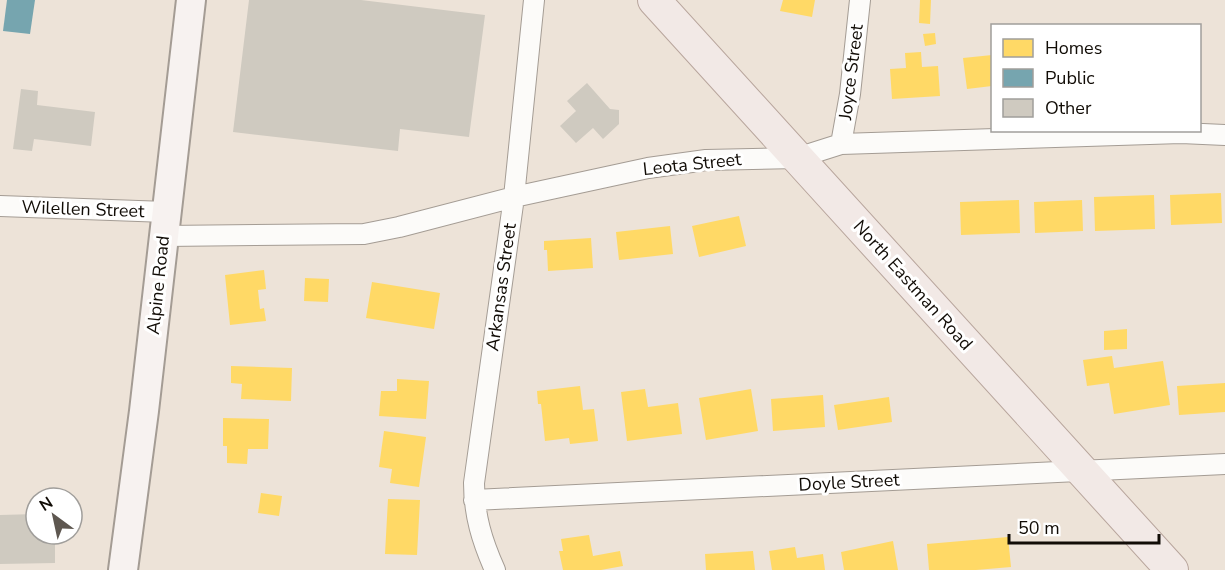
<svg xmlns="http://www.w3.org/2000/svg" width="1225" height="570" font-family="'Nunito Sans',sans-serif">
<rect width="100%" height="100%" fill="#ede3d8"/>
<path fill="#ffd966" d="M783,0H815L812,17L780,11Z
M920,0H931L930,24L919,23Z
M935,33L936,44L925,46L923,34Z
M921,52L922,67L938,66L940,96L892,99L890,69L906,68L905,53Z
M992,55V86L967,89L963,58Z
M1221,193L1222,223L1171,225L1170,195Z
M1154,195L1155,229L1095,231L1094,197Z
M1019,200L1020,233L961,235L960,202Z
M1082,200L1083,231L1035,233L1034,202Z
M739,216L746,246L699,257L692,226Z
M670,226L673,254L619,260L616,232Z
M591,238L593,268L548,271L547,250H544V241Z
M264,270L266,289L258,290L260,309L264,308L266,321L230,325L225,275Z
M305,278L329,279L328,302L304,301Z
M372,282L440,293L434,329L366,318Z
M1127,329V349L1104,350V331Z
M1112,356L1114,368L1163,361L1170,405L1114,414L1109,383L1087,386L1083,360Z
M231,366L292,368L291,401L241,399L242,384L231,383Z
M397,379L429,381L426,419L379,416L381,391H397Z
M1225,383V412L1179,415L1177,386Z
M580,386L583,410L594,409L598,441L570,444L569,438L545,441L541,404H538L537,391Z
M645,389L648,407L678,403L682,434L627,441L621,392Z
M751,389L758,431L706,440L699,398Z
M823,395L825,427L773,431L771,399Z
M889,397L892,422L838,430L834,405Z
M223,418L269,419L268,449H248L247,464L227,463V446H223Z
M384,431L426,437L419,487L390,483L392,469L379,467Z
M261,493L282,496L279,516L258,513Z
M388,499L420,500L417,555L385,554Z
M589,535L593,556L620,551L623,566L601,570H563L559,551H563L561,539Z
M1008,537L1011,567L976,570H929L927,544Z
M893,541L898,570H844L841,552Z
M795,547L797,558L823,554L825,570H772L769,551Z
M753,551L755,570H706L705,554Z"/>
<path fill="#76a5af" d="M7,0H35L30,34L3,31Z"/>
<path fill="#cfcac0" d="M249,0H361L485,15L469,137L400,129L398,151L233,132Z
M587,83L610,109L619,110V124L603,139L593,128L576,143L560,126L576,111L567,101Z
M21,89L38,91L37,105L95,112L91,146L34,139L32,151L13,149Z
M36,514V534H55V563L0,564V515Z"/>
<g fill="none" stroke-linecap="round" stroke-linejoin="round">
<g stroke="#a49c94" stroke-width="22">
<path id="minor" d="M841,144L850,94L860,0
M0,206L166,212
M164,236L364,234L399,227L514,197L648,168L706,160L797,158L841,144L1181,133L1225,135
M474,500L1225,464
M495,570C482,541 474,515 474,483L514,197L534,0"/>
</g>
<g stroke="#a49c94" stroke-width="32">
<path id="secondary" d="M123,570L144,411L191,0"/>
</g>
<g stroke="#b8a59c" stroke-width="34">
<path id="primary" d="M654,0L1172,570"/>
</g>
<use href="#minor" stroke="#fcfbf9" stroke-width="20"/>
<use href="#secondary" stroke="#f7f2f0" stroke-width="28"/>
<use href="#primary" stroke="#f2e9e6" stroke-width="32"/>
</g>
<g text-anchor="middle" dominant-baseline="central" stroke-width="6" stroke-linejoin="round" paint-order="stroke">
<g font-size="18" fill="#110c06" stroke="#fff">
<text transform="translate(851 72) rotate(-83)">Joyce Street</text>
<text transform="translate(692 164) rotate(-6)">Leota Street</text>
<text transform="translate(83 209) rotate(2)">Wilellen Street</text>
<text transform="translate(158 285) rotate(-84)">Alpine Road</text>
<text transform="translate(913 285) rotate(48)">North Eastman Road</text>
<text transform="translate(501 287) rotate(-82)">Arkansas Street</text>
<text transform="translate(849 482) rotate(-3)">Doyle Street</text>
</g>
</g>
<rect x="991" y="24" width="210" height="108" fill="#ffffff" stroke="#a09e9b" stroke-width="1.5"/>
<rect x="1003" y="39" width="30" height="18" fill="#ffd966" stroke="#a09e9b" stroke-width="1.5"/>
<text x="1045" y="54" font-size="18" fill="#110c06">Homes</text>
<rect x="1003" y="69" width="30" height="18" fill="#76a5af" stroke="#a09e9b" stroke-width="1.5"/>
<text x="1045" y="84" font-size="18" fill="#110c06">Public</text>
<rect x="1003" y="99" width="30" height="18" fill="#cfcac0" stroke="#a09e9b" stroke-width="1.5"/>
<text x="1045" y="114" font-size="18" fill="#110c06">Other</text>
<g transform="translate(54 516) rotate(327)"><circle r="28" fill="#ffffff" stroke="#a09e9b" stroke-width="1.5"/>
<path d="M0-4.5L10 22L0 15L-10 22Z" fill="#5e5750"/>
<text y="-9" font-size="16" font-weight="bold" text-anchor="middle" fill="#110c06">N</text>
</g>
<path d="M1009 534v9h150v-9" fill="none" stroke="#110c06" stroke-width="3"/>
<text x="1018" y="534" font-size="18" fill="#110c06" stroke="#ffffff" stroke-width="4.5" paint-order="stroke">50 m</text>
</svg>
